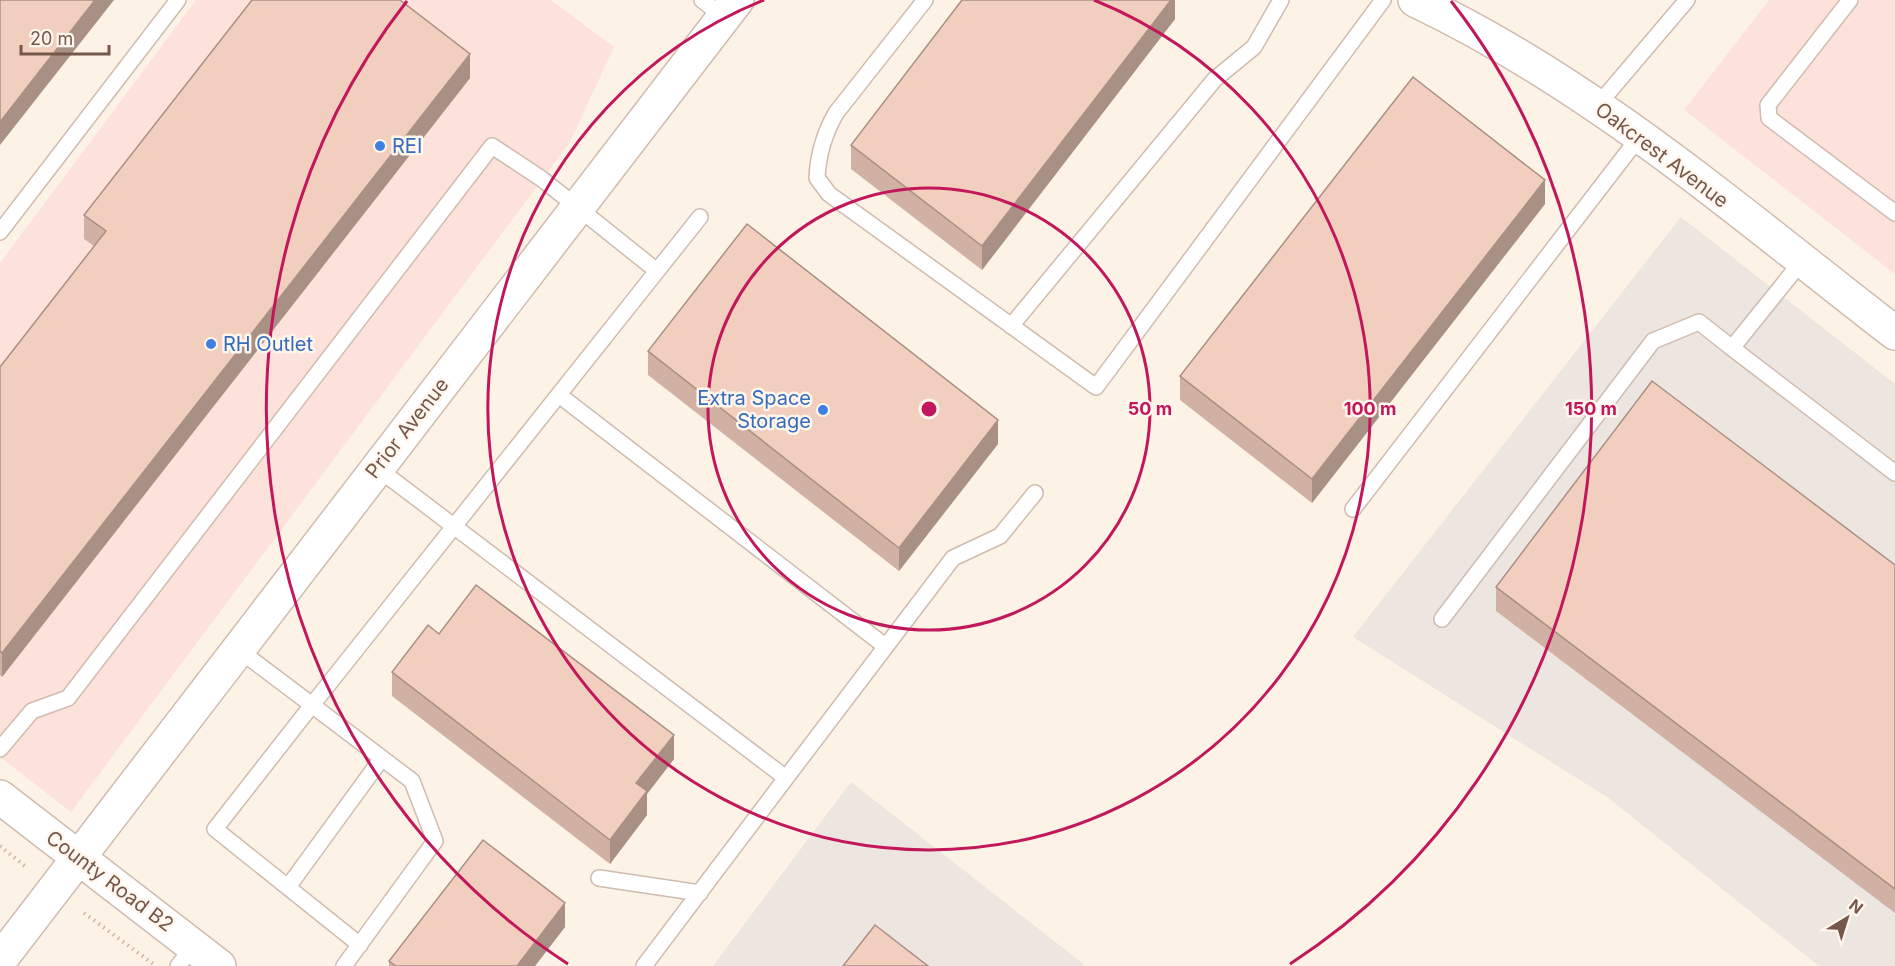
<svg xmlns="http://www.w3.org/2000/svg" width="1895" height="966" font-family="Inter,sans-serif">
<rect width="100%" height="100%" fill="#fcf2e6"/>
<path fill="#fce2da" d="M196,0H551L614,47L570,142L71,812L0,757V263Z
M1769,0H1895V274L1684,110Z"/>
<path fill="#ece5e0" d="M1681,217L1895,384V966H1819L1607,797L1353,637Z
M851,782L1086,966H713Z"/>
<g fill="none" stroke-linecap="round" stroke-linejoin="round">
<g stroke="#d0bbaf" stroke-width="18">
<path id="service" d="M702,0L724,17
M925,0L836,113C824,134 818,154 817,178L829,194L1096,387L1383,0
M1850,0L1768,105L1769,118L1895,213
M1597,106L1687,0
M0,232L178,0
M657,271L700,217
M1011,326L1215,79L1254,47L1281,0
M1732,348L1895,473
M559,395L885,646
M377,468L786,778L644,966
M1353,509L1640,136
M1442,619L1653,341L1699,322L1732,348L1802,261
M0,749L32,711L68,698L492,146L542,179L657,271L312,705L239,650
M786,778L953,558L1000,536L1035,493
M599,878L700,893
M288,887L382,758
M178,966L194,946
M344,966L435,841L412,781L312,705L215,829L360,945"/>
</g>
<g stroke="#d0bbaf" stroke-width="36">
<path id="tertiary" d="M1415,0C1592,84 1741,214 1895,333
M0,797L219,966
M0,960L737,0"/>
</g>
<path stroke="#d7b1a1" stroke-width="4" stroke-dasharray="1.5 4.5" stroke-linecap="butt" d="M0,846L26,867
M84,913L156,966"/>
<use href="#service" stroke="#fff" stroke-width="15"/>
<use href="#tertiary" stroke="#fff" stroke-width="33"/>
</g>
<path fill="#d0b1a3" d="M1175,0V19L982,270L851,169V145Z
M470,78L2,677L0,675V367L94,246L84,239V215Z
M1545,204L1312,503L1180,400V376Z
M648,351L998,444L899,571L648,375Z
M1895,565V913L1496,611V587Z
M439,634L674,759L647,794V815L610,864L392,696V672Z
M565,927L535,966H389V961Z"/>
<path fill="#a99085" d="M95,0H114L0,145V122Z
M1171,0H1175V19L982,270V246Z
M470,54V78L2,677V653Z
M1545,180V204L1312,503V479Z
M998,420V444L899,571V548Z
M674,735V759L647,794V815L610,864V840L636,783Z
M565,903V927L535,966H517Z"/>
<path fill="#f2cebe" stroke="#a99085" stroke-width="1.5" d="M0,0H95L0,122Z
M252,0H400L470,54L2,653L0,651V367L106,231L84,215Z
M962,0H1171L982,246L851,145Z
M1413,77L1545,180L1312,479L1180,376Z
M747,224L998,420L899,548L648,351Z
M1652,381L1895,565V889L1496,587Z
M476,585L674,735L636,783L647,791L610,840L392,672L428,625L439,634Z
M483,840L565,903L517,966H396L389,961Z
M875,925L928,966H843Z"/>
<g fill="none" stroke="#c2185b" stroke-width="3">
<circle cx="929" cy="409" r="221"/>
<path d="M1094 0A441 441 0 1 1 764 0"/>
<path d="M568 964A662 662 0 0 1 407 1M1451 1A662 662 0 0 1 1290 964"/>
</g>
<g fill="#3f7fe0" stroke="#fff6ed" stroke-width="2">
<circle cx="380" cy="146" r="6"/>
<circle cx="211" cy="344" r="6"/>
<circle cx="823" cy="410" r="6"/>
</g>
<g text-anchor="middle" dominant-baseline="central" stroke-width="5" stroke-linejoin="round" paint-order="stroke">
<g font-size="20" fill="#366cbe" stroke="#fff6ed" text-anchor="start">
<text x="392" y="146">REI</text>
<text x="223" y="344">RH Outlet</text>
<text x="811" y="398" text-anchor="end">Extra Space<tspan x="811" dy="23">Storage</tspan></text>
</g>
<g font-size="20" fill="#76574b" stroke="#fff6ed">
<text transform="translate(1662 155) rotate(37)">Oakcrest Avenue</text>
<text transform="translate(407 428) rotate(-52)">Prior Avenue</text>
<text transform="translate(110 881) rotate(37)">County Road B2</text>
</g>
</g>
<circle cx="929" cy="409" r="9" fill="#c2185b" stroke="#fff6ed" stroke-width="3"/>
<g font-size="18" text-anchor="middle" font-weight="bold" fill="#c2185b" stroke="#fff6ed" stroke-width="5" stroke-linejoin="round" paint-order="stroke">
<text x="1150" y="415">50 m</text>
<text x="1370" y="415">100 m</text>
<text x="1591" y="415">150 m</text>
</g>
<g transform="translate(1847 918) rotate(38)" stroke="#fff6ed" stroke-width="4.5" paint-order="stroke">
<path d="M0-4.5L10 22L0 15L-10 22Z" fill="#76574b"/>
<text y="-9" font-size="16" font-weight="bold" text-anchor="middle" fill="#76574b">N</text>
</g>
<path d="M21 45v9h88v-9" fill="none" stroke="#76574b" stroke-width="3"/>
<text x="30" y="45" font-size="18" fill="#76574b" stroke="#fff6ed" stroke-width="4.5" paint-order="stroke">20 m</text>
</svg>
